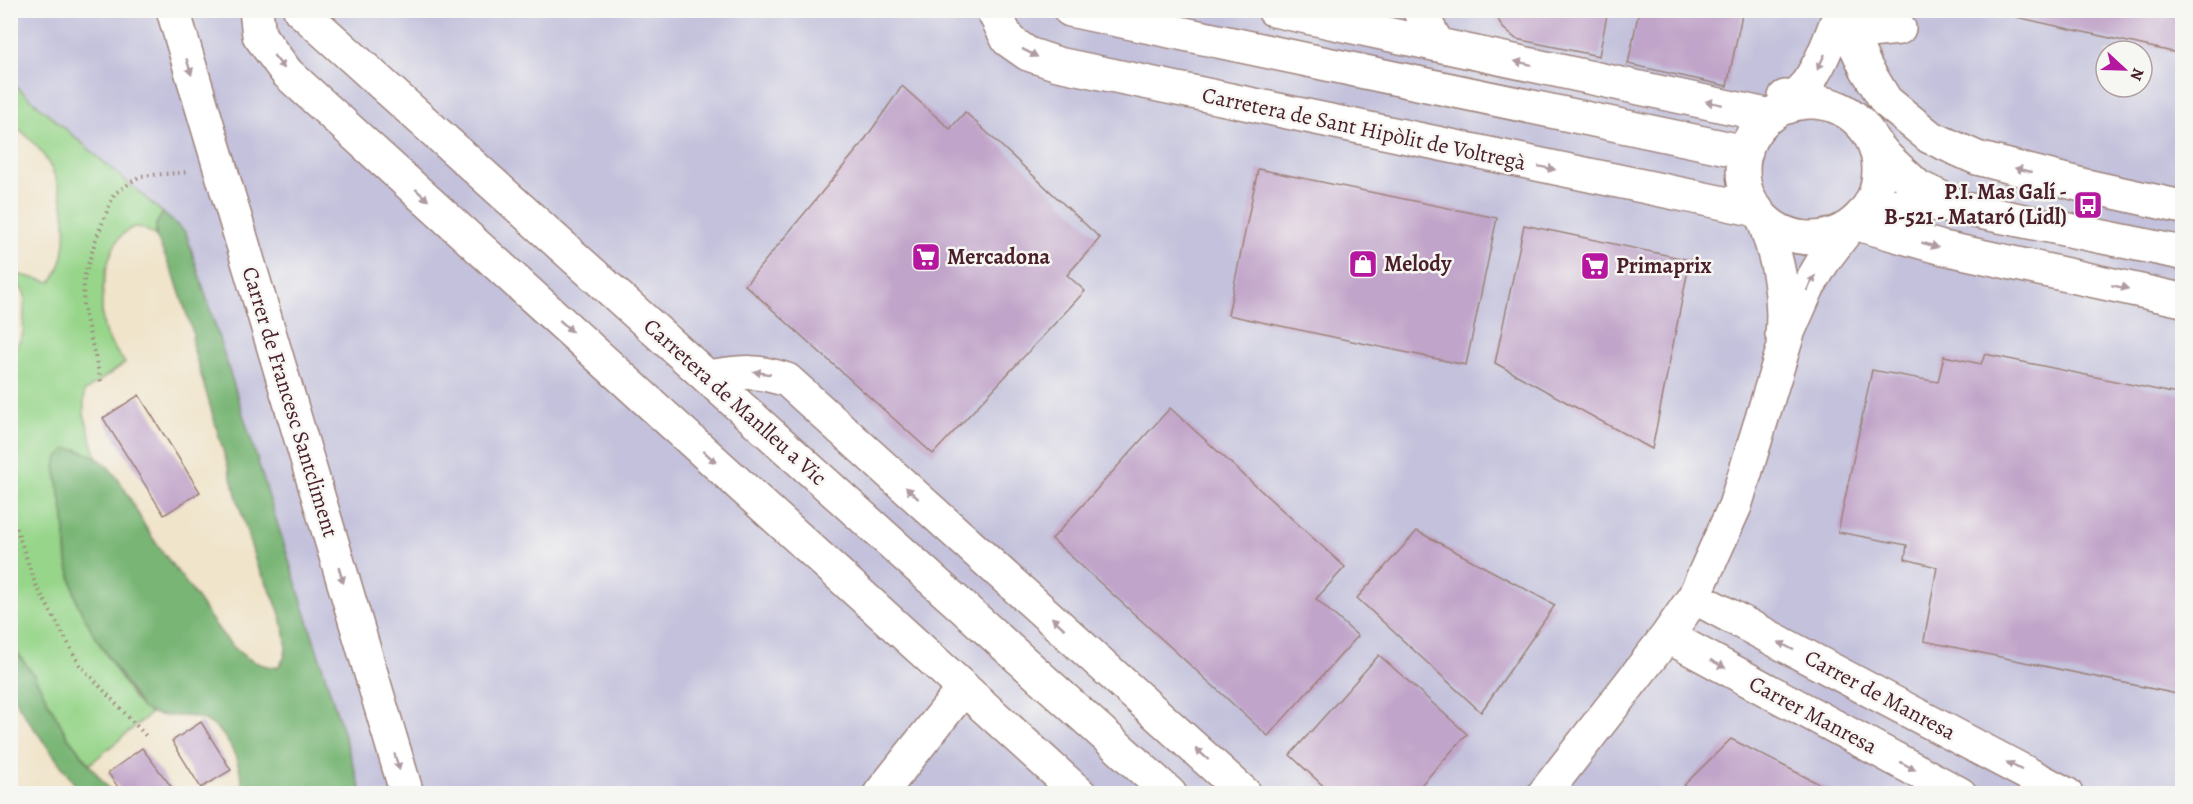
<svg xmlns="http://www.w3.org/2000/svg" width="2193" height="804" font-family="Alegreya,serif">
<rect width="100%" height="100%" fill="#f6f6f2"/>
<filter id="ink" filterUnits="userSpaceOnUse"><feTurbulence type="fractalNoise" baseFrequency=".0167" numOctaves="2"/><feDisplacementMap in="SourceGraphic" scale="12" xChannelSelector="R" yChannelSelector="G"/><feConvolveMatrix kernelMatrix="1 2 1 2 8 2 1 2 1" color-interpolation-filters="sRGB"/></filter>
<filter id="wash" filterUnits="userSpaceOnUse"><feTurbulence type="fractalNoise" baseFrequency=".008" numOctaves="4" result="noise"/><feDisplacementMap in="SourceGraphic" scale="24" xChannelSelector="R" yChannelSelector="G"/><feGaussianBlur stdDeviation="1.35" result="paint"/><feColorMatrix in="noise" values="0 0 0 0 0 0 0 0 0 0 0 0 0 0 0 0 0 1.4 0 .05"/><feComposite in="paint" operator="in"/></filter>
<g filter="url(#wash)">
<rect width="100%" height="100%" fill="#f0e4ca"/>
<path fill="#c3c1db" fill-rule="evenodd" d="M11,10L2182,11V793H362L186,233L11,82ZM2106,51H2142V87H2106Z"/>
<path fill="#97d58a" stroke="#707a5a" stroke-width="1.5" d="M11,82L163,213L156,224V236C151,233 142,226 135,227C105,234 98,304 104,327C107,341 117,352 125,363L84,392V414L97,459L77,449L55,466L64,517L67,562L78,605L96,638L134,699L150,714L90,764L67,736L33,674L11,644L10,359L23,334L25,294L11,273L51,282C75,250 66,191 46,159C37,144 24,133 11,122Z"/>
<path fill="#79b676" stroke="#626a50" stroke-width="1.5" d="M163,213L186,233L362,793H243C242,764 227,723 194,717C173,713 160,721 141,707L96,638L78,605L75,594L67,562L64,517L55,466L58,457L66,449C80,449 96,455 107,466C124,483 134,507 146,528C160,551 177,570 192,591C214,621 235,667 278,667C281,663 284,660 285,655C291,630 270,587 257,566L192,344L193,333L175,278L156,236V224Z
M10,644L33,674L67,736L112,793H81L26,717L11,693Z"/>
<g id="blocks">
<path fill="#c1a4c9" d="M1493,10H1608L1599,56L1516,39L1503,28Z
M1639,10H1743L1727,86L1628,64Z
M1989,10H2182V54L1989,11Z
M902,86L950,129L965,112L1100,238L1067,275L1085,291L933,454L745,285L861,145Z
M1258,169L1497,218L1466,365L1228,315Z
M1524,225L1690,260L1652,449L1495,363Z
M1985,354L2182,395V695L1924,641L1937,567L1905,559L1907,545L1838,532L1872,370L1938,382L1944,356L1981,364Z
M139,395L200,492L164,515L103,418Z
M1170,408L1345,567L1316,599L1358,636L1268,736L1052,539Z
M1417,531L1555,605L1481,712L1357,598Z
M1379,655L1467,734L1413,794H1332L1290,755Z
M201,722L231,770L201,788L172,741Z
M1731,739L1839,794H1700L1684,785Z
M142,748L173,789L167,794H123L108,773Z"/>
</g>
</g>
<g filter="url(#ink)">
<use href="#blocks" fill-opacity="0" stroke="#9d827a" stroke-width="1.5"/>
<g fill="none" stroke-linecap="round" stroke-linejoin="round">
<g stroke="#9d827a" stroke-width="36">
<path id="minor" d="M173,10L407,794
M256,10L259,35L287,73L1080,794
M300,10L1170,794
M993,10L1008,40L1028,54L1058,64L1757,210
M1070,10L1746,152
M1274,10L1771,116
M1419,10L1438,45
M1899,28L1850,33L1866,68L1886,101L1930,137L1977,158L2082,185L2182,207
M1785,97L1788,107C1817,77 1827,48 1841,10
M1743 170a68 68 0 1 1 136 0a68 68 0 1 1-136 0Z
M1872,140L1887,158L1918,187L1950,202
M1862,215L1879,208L1918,202L1965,209L2182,253
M1763,218C1777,257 1786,292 1782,334
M1854,223L1939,247L2182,300
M707,377C740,372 754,369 787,380L1245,794
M1694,597L2066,794
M1667,636L1960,794
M880,794L964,688
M1544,794L1667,636L1694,597L1735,506L1789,330L1808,287L1824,260L1849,227"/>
</g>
<path stroke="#9d827a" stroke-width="4" stroke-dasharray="1.5 4.5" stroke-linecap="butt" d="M101,381L83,306L84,278L96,239L114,194L140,176L189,172
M10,518L17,530L35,583L80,665L147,737"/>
<use href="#minor" stroke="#fff" stroke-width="33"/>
</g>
<defs><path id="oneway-solid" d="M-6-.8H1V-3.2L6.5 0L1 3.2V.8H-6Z" transform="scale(1.5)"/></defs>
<g fill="#ae9aa0">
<use href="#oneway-solid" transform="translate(1030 53) rotate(27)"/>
<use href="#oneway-solid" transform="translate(279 62) rotate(51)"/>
<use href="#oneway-solid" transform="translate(1821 62) rotate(116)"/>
<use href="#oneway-solid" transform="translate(1523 63) rotate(-168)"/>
<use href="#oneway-solid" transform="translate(189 67) rotate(73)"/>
<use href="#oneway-solid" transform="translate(1714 103) rotate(-168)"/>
<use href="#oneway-solid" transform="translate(1547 168) rotate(12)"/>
<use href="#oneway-solid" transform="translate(2023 170) rotate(-166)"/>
<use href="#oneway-solid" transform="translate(422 195) rotate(42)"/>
<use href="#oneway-solid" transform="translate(1930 245) rotate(16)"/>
<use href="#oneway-solid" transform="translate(1811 283) rotate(-61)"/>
<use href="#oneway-solid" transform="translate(2120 287) rotate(12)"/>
<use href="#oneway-solid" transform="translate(566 326) rotate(42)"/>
<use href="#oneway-solid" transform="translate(762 373) rotate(-171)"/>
<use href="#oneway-solid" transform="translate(710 457) rotate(42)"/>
<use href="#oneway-solid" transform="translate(912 493) rotate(-137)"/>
<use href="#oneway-solid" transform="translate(341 575) rotate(73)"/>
<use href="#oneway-solid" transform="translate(1058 623) rotate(-138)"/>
<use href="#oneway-solid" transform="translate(1786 646) rotate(-152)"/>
<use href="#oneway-solid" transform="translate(1718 664) rotate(28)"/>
<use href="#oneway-solid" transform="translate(1202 754) rotate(-138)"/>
<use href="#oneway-solid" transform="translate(397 762) rotate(73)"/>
<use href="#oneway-solid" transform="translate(1908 766) rotate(28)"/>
<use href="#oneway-solid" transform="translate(2014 766) rotate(-152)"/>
</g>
</g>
<defs>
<g id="bus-square" transform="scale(1.5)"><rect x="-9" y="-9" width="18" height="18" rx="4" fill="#b5179e" stroke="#f6f6f2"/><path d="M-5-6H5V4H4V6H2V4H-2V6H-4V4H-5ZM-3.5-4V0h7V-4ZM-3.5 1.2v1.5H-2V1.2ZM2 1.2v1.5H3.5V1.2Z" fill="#fff"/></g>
<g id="supermarket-square" transform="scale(1.5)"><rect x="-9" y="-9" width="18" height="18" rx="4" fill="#b5179e" stroke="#f6f6f2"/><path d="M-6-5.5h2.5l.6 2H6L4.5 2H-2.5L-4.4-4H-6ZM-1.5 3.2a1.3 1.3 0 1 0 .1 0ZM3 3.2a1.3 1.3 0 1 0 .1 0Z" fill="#fff"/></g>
<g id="shop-square" transform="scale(1.5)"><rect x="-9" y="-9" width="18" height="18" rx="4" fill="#b5179e" stroke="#f6f6f2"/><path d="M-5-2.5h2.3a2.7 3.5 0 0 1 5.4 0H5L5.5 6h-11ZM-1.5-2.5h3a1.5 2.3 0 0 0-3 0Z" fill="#fff"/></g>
</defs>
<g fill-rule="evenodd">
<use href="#bus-square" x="2088" y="205"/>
<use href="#supermarket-square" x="926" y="257"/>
<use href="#shop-square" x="1363" y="264"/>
<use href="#supermarket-square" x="1595" y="266"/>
</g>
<g text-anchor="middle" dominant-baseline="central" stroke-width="5" stroke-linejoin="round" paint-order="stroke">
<g font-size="22" fill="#4a1f2b" stroke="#f6f6f2">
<text transform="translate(1364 129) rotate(12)">Carretera de Sant Hipòlit de Voltregà</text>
<text transform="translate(290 402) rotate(73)">Carrer de Francesc Santcliment</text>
<text transform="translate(735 402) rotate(42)">Carretera de Manlleu a Vic</text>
<text transform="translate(1880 695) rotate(28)">Carrer de Manresa</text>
<text transform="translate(1813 715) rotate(28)">Carrer Manresa</text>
</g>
<g font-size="22" font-weight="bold" fill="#4a1f2b" stroke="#f6f6f2" text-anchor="start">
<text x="2067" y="192" text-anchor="end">P.I. Mas Galí -<tspan x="2067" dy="25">B-521 - Mataró (Lidl)</tspan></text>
<text x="947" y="257">Mercadona</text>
<text x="1384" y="264">Melody</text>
<text x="1616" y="266">Primaprix</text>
</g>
</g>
<rect width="2193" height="804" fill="none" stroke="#f6f6f2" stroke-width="36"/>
<g transform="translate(2124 69) rotate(112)"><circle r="28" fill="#f6f6f2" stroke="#b1a0a2" stroke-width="1.5"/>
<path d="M0-4.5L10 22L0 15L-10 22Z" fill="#b5179e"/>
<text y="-9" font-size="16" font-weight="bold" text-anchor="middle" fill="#4a1f2b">N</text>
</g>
</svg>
